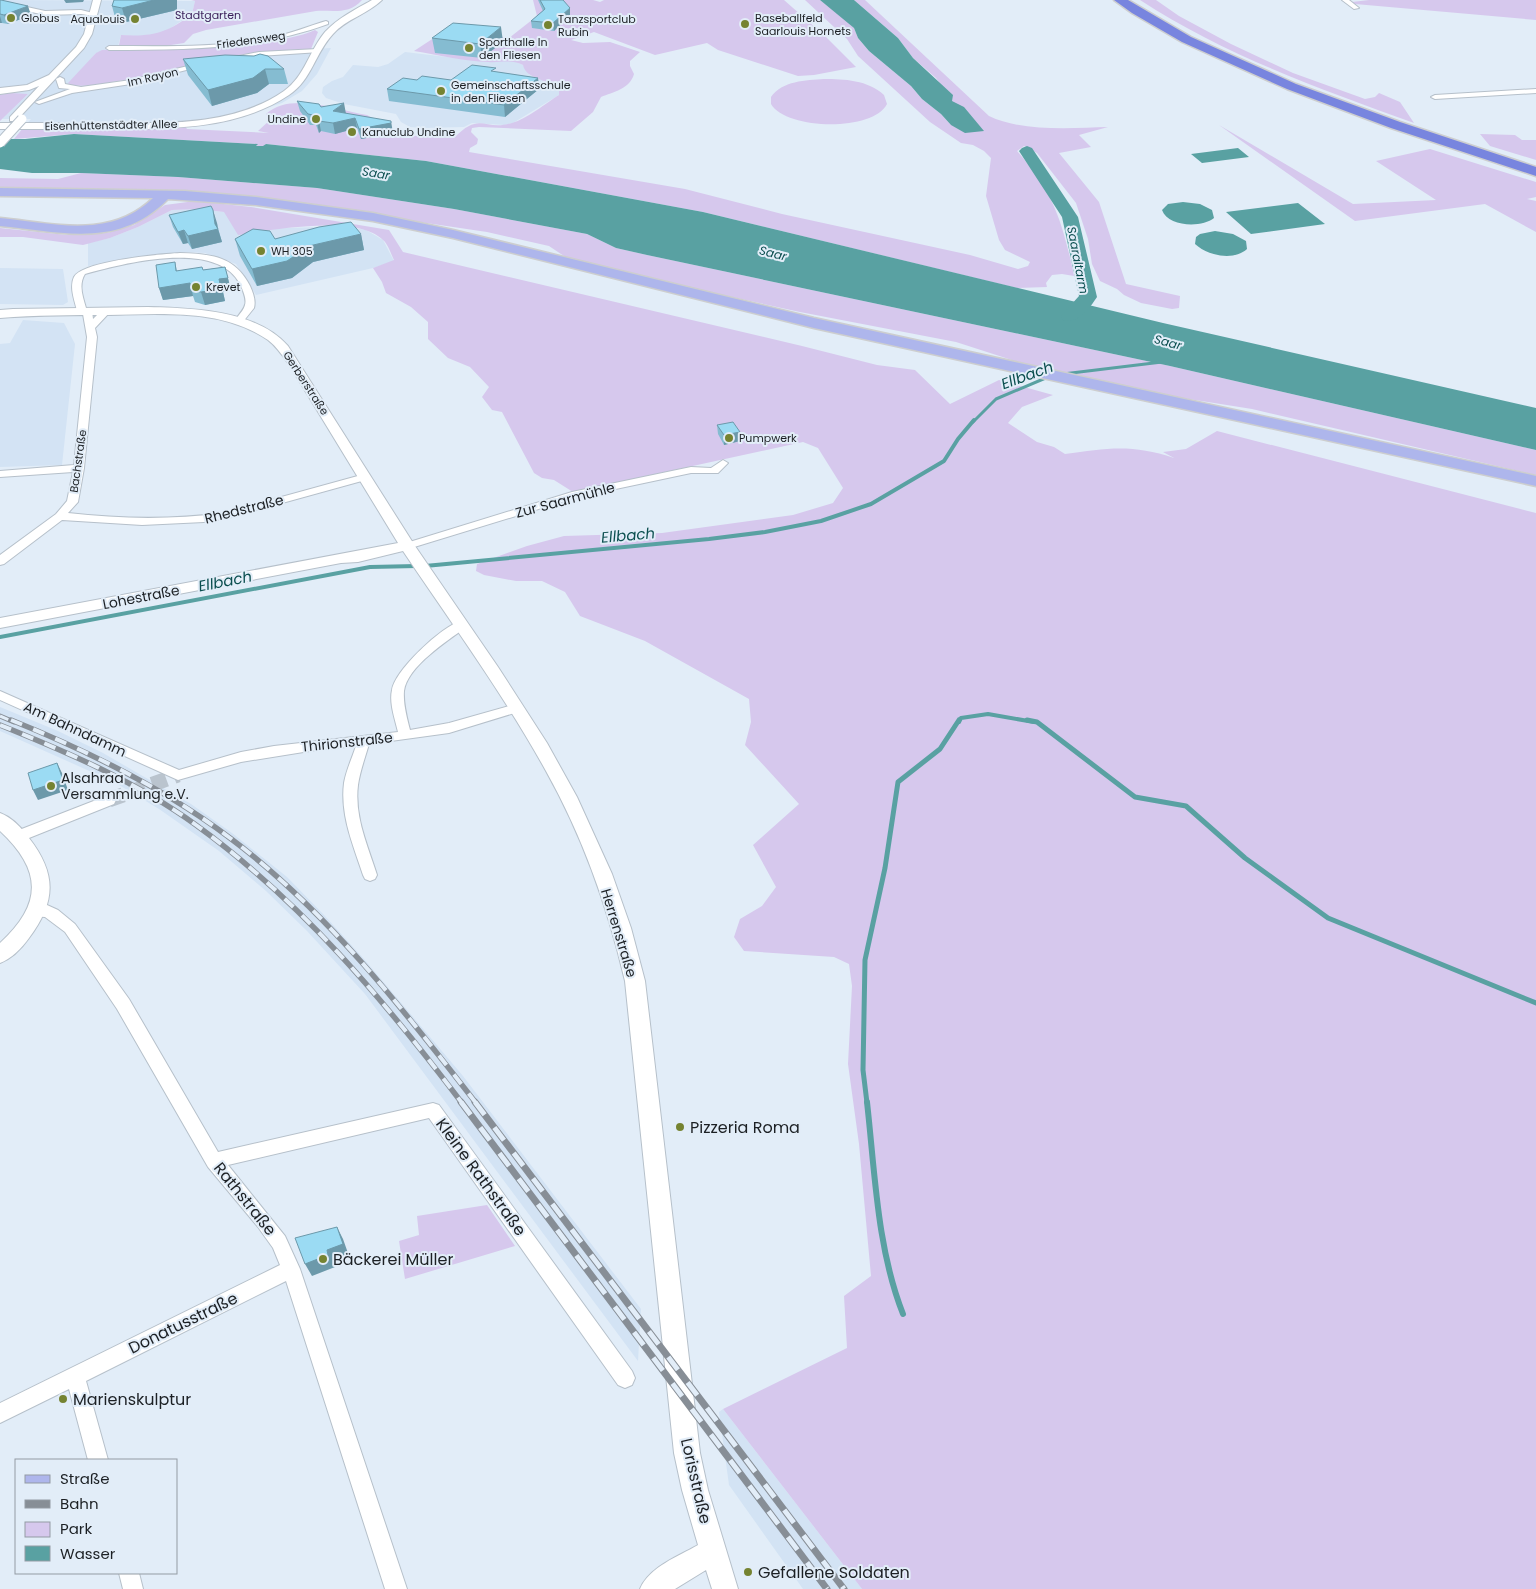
<svg xmlns="http://www.w3.org/2000/svg" width="1536" height="1589" font-family="Poppins,sans-serif">
<rect width="100%" height="100%" fill="#e2edf8"/>
<path fill="#d3e3f4" d="M0,0L195,1L192,14L163,33L144,37L121,35L117,50L96,53L85,66L77,86L136,79L231,56L266,51L331,48L317,74L302,91L282,103L234,118L173,127L131,129L23,128L31,119H2L28,94L0,95Z
M405,52L489,62L503,60L516,62L523,65L530,75L553,83L559,88V95L513,123L504,125L472,123L464,127L423,128L410,127L401,122L396,114L344,104L326,98L322,93L323,87L332,81L343,77L353,65L378,67L388,64Z
M199,209L224,212L291,228L343,226L366,230L383,240L394,261L373,268L256,295L236,264L205,253L186,252L147,256L88,266V243L110,238L138,227L172,210Z
M0,268L63,269L68,302L63,305L0,304Z
M23,320L64,323L75,344L62,465L0,467V344L10,343Z
M0,707L58,731L103,753L191,804L232,833L287,877L324,915L364,959L463,1076L641,1309L638,1361L365,994L307,931L266,891L219,851L159,809L114,782L0,731Z
M723,1409L862,1589H803L729,1485L719,1412Z"/>
<path fill="#d6c8ed" d="M191,0H362C349,15 333,10 316,11L206,30L193,34L184,43L171,45H119L121,35C152,37 167,33 192,14L195,1Z
M533,0H593L600,2L604,0H784L826,37L856,67L814,75L798,76L718,50L707,43L655,55L594,32L571,40L583,43L610,42L640,52L630,61V66L634,74C630,89 613,92 601,97L593,112L571,131L479,127L472,128L471,132L478,139L477,144L470,148L469,152L685,189L782,214L970,255L1018,269L1028,266L1030,262L1005,250L999,240L986,196L991,158L984,151L973,145L961,143L930,122L858,56L847,39L805,0H820L842,17L854,28L858,38L869,51L911,86L922,99L941,114L951,125L952,101L936,78L913,58L898,38L854,0H865L989,116C1022,132 1072,128 1108,127L1079,135L1091,147L1059,153L1099,202L1126,284L1180,296L1179,308L1172,309L1141,303L1124,295L1117,289L1100,281L1092,264L1088,239L1076,203L1037,153L1024,146L1017,151C1053,192 1061,218 1073,270L1074,276L1062,274L1052,275L1046,283L1047,287L1017,288L703,212L426,161L266,144L264,146H256L257,144L74,134L14,139L23,128L131,129L185,126L187,129L269,133L258,131L270,120L266,114C290,91 339,110 367,115C376,119 382,126 390,130C405,138 437,136 454,138C481,110 484,132 512,123C527,119 546,103 559,95V88C548,80 526,79 523,65C510,59 501,63 488,62C464,61 438,55 414,51L446,30L509,38L537,16Z
M1140,0H1156L1179,16L1231,44L1293,73L1365,99L1375,97L1379,93L1400,102L1414,123C1320,89 1224,55 1140,0Z
M1369,0H1536V20L1355,4L1352,2Z
M315,30L318,32L311,49C276,50 242,53 209,61C176,68 145,77 112,82C98,85 84,87 70,85L68,83L96,53L102,50C157,48 212,50 266,42C283,39 299,37 315,30Z
M824,79C844,79 868,80 884,95L887,104C873,132 786,130 771,104V97C782,81 806,80 824,79Z
M11,93L28,94L0,121V95Z
M1219,125L1353,204L1436,200L1376,161L1430,149L1536,182V197L1527,199L1536,201V232L1485,204L1355,221Z
M1480,134L1515,135L1522,140H1536V160L1490,146Z
M81,173L178,177L317,188L454,209L587,234L616,248L647,255L1170,366L1536,450V475L1252,409L1151,393L1038,366H1030L956,342L800,312L573,262L549,246L487,232L250,197L182,191L0,189V178L58,179Z
M195,201L251,207L389,230L403,252L802,346L877,365L915,370L950,404L999,380L1053,395L1022,407L1008,423L1037,442L1054,447L1065,454C1107,448 1133,444 1174,458L1163,452L1186,449L1217,431L1536,513V1589H862L723,1409L847,1348L844,1296L871,1276L859,1144L848,1064L852,986L849,964L834,957L744,951L734,937L740,919L762,906L776,887L753,845L799,804L745,745L751,722L749,699L645,641L580,616L565,592L542,581H516L484,575L476,571L477,564L527,546L564,536L662,533L793,515L833,503L843,488L818,448L803,442L573,492L554,480L542,478L534,473L502,412L492,410L482,397L489,387L470,367L448,358L428,339V322L411,307L386,293L382,282L373,268L394,260C391,254 388,244 383,240C357,214 271,230 238,235L224,212L199,209L172,210L138,227L110,238L83,245L23,237H0V228L67,235L107,233L134,225L165,205Z
M487,1205L515,1246L405,1279L399,1241L419,1235L417,1216Z"/>
<path fill="#59a1a2" d="M820,0H854L898,38L913,58L953,95L952,101L964,107L984,131L965,133L951,125L941,114L922,99L911,86L869,51L858,38L854,28Z
M74,134L258,144L256,146H263L266,144L426,161L703,212L1163,323L1536,408V450L1170,366L647,255L616,248L587,234L454,209L317,188L178,177L81,173H32L0,169V139H25Z
M1238,148L1249,157L1202,163L1191,154Z
M1183,202L1200,204L1212,210L1214,218C1202,228 1168,227 1162,210L1168,204Z
M1298,203L1325,224L1251,234L1226,212Z
M1215,231L1233,234L1246,241L1247,249C1234,261 1208,256 1195,244L1196,237L1200,234Z"/>
<g fill="none" stroke-linecap="round" stroke-linejoin="round">
<path stroke="#59a1a2" stroke-width="3" d="M1063,374L1162,362
M973,422L996,399L1048,377"/>
<path stroke="#59a1a2" stroke-width="4" d="M425,566L709,539L765,532L821,521L871,504L944,461L958,439L974,420
M0,637L370,567L417,566
M959,722L961,718L988,714L1034,722"/>
<path stroke="#59a1a2" stroke-width="5" d="M1027,720L1037,722L1135,797L1186,806L1245,858L1328,918L1536,1003
M867,1103L863,1070L865,960L885,868L898,782L940,749L959,720"/>
<path stroke="#59a1a2" stroke-width="6" d="M867,1102C875,1173 877,1248 903,1314"/>
<path fill="#59a1a2" fill-rule="evenodd" d="M1027,146L1032,148L1078,217L1097,297C1089,309 1078,324 1063,320L1061,316L1079,296L1062,217L1019,151L1022,148Z"/>
<path stroke="#bac4ce" stroke-width="15" stroke-dasharray="15 8" stroke-linecap="butt" d="M109,800L178,775"/>
<g stroke="#b6c0ca" stroke-width="2">
<path id="minor" d="M1342,0H1349L1359,8L1354,9Z
M0,1L45,11L81,10L97,14L94,16L81,14L45,15L0,5Z
M326,21L328,22V24C257,50 184,50 109,50L106,48L109,46C164,46 220,48 274,37C292,33 309,26 326,21Z
M318,49L320,50V52L259,56L227,61L224,59L259,52Z
M204,62L206,63V65L131,84L72,93L39,104L35,102L70,89L59,88L56,79L60,77L64,79L65,84L81,87L131,80Z
M1536,89V93L1435,99L1431,97L1435,95Z
M180,253C211,254 235,256 250,286C253,293 256,300 254,308L242,323H236L234,321C247,306 249,303 240,284C217,239 124,263 85,274C78,285 83,297 86,308L92,311L93,319L103,309L106,308L111,311L95,328L97,337L84,468L78,502L68,513C120,519 171,520 223,513L365,474L370,477L369,479L228,518L204,522L142,525L62,520L4,564L0,565V555L56,514L67,501L73,472L0,477V471L74,465L87,337L83,314L77,311C75,301 69,288 74,277C82,261 161,254 180,253Z
M723,460L728,463L718,473H691L578,497L411,548H403L401,546L403,544L572,492L691,467L711,468Z
M461,621L467,625L465,628C447,641 407,667 404,691C403,704 407,718 410,730L449,723L516,704L521,705L522,708L521,711L449,733L369,744C365,758 360,771 358,785C354,817 368,846 377,875L375,879L370,881L365,879L363,875C353,845 340,815 344,783C346,771 352,758 356,746L316,750L241,762L178,780L0,700V691L179,770L241,752L274,746L398,732C395,719 389,703 392,690C395,670 442,626 461,621Z
M109,795L114,796L116,800L114,804L24,840L19,841L14,840L12,836L14,832Z
M47,905L58,910L75,924L129,999L218,1152L433,1103L439,1105L632,1371L635,1378L632,1385L625,1388L618,1385L429,1118L228,1165L285,1236L300,1269L407,1589H385L286,1281L86,1381L108,1460H88L69,1389L0,1423V1403L280,1265L273,1248L258,1227L208,1167L117,1009L65,932L45,917L32,916L30,912L32,908Z
M119,1573H139L143,1589H123Z"/>
</g>
<g stroke="#b6c0ca" stroke-width="2">
<path id="tertiary" d="M93,0H101L92,34L84,48L16,121H10V117L39,86L29,90L0,94V88L27,85L49,75L76,47L84,34Z
M372,0H382C368,14 346,19 333,34C315,53 312,80 289,95C235,131 165,129 102,129C68,129 34,129 0,129V123C34,123 69,123 103,123C163,123 232,127 284,91C305,76 309,51 325,32C338,18 356,9 372,0Z
M148,307C192,308 257,310 288,346L415,546L498,667L547,743L577,797L612,874L631,928L645,981L700,1453L708,1490L738,1589H712L706,1570L675,1589H640C649,1567 679,1556 698,1545L682,1490L674,1453L625,981C608,908 583,837 546,771C504,695 452,624 403,551L358,562L341,563L0,628V618L398,543L290,366C283,356 277,347 268,340C222,308 160,314 107,315C71,315 36,315 0,318V310L13,309Z
M0,813C11,817 22,828 29,838C57,874 56,902 29,938C22,948 11,959 0,963V943C43,904 42,870 0,831Z"/>
</g>
<g stroke="#cdcecf" stroke-width="3">
<path id="primary" d="M0,188L185,191L256,197L373,213L453,230L814,318L1536,476V486L814,328L453,238L373,221L256,205L168,199C119,249 62,232 0,226V218C53,223 110,240 153,198L0,196Z"/>
</g>
<g stroke="#cdcecf" stroke-width="3">
<path id="motorway" d="M1114,0H1128L1191,37L1296,84L1400,122L1536,167V176L1391,128L1287,89L1182,42L1132,13Z"/>
</g>
<use href="#minor" fill="#fff" fill-rule="evenodd"/>
<use href="#tertiary" fill="#fff" fill-rule="evenodd"/>
<use href="#primary" fill="#aeb6ec" fill-rule="evenodd"/>
<use href="#motorway" fill="#7885df" fill-rule="evenodd"/>
<g stroke="#878e96" stroke-width="5">
<path id="rail-far2" d="M0,716L14,722"/>
</g>
<g stroke="#878e96" stroke-width="5.5">
<path id="rail-far1" d="M11,720C88,751 164,788 230,838C325,909 404,1010 476,1103
M0,725C67,752 137,782 196,825C301,901 384,1000 462,1103"/>
</g>
<g stroke="#878e96" stroke-width="7">
<path id="rail" d="M461,1102L827,1589
M475,1102L844,1589"/>
</g>
<use href="#rail-far2" stroke="#e2edf8" stroke-width="3" stroke-dasharray="9" stroke-linecap="butt"/>
<use href="#rail-far1" stroke="#e2edf8" stroke-width="4" stroke-dasharray="12" stroke-linecap="butt"/>
<use href="#rail" stroke="#e2edf8" stroke-width="5" stroke-dasharray="16" stroke-linecap="butt"/>
<g stroke="#b6c0ca" stroke-width="11" stroke-linecap="butt">
<path id="tertiary-bridge" d="M0,143L22,119"/>
</g>
<use href="#tertiary-bridge" stroke="#fff" stroke-width="9"/>
</g>
<path fill="#85bcd1" d="M0,0L31,15L8,24L2,23H0Z
M114,0H177V10L126,22L116,21L112,6Z
M538,0H563L570,15L554,31L532,28L531,21L543,11Z
M432,38L503,42L482,58L435,53Z
M183,59L284,69L288,84H269L257,93L212,106L188,75Z
M496,72L538,78L539,89L505,117L389,101L387,89L451,80Z
M297,101L346,113L393,132V133L361,139L357,128L335,134L321,131L319,133L316,125H310L300,111Z
M169,215L217,223L218,228L222,242L192,249L188,243L183,244L173,227Z
M361,234L364,250L313,262L292,278L257,286L240,256L235,239H275Z
M175,262L177,271L203,270L225,267L231,290L223,292L225,301L205,305L195,302L193,296L163,300L159,288Z
M717,425L740,432V441L724,445L718,434Z"/>
<path fill="#6c99aa" d="M64,0H84L83,2L66,3Z
M154,0H177V10L126,22L122,8Z
M28,6L31,15L8,24L4,15Z
M570,8V15L554,31L553,23Z
M0,16L2,23H0Z
M501,27L503,42L482,58L480,44Z
M265,69L269,84L257,93L212,106L208,90Z
M538,78L539,89L505,117L504,105Z
M344,103L346,114L333,111Z
M355,118L357,128L335,134L333,123Z
M319,121L321,131L319,133L317,122Z
M391,121L393,133L361,139L359,129Z
M213,210L217,223L218,230V229L222,242L192,249L188,236L215,224Z
M184,230L188,243L183,244L178,232Z
M361,234L364,250L313,262L292,278L257,286L252,269L309,246Z
M225,267L231,290L223,292L225,301L205,305L201,292L219,279Z
M190,283L193,296L163,300L159,288Z
M740,432V441L724,445V435Z
M57,763L62,773L68,790L38,800L33,790Z
M337,1227L343,1239L349,1256L334,1262L335,1267L312,1276L305,1264L327,1250Z"/>
<path fill="#9bdbf3" stroke="#6c99aa" d="M0,0H1L28,6L4,15L0,14Z
M114,0H154L122,8L112,6Z
M540,0H563L570,8L553,23L531,21L545,9Z
M453,23L501,27L480,44L432,38Z
M260,54L268,56L284,69H265L253,78L208,90L183,59L225,55L254,56Z
M472,65L496,68L491,71L538,78L504,105L387,89L403,78L417,80L422,76L451,80Z
M297,101L319,104L321,107L344,103L333,111L391,121V123L359,129L355,118L333,123L319,121L317,122L313,115L308,114Z
M211,206L213,210L215,224L218,229L188,236L184,230L178,232L169,215Z
M351,222L361,234L309,246L287,261L252,269L235,239L253,229L270,231L275,239L319,227Z
M175,262L176,271L202,267L203,270L225,267L228,278L219,279L221,289L201,292L191,290L190,283L159,288L156,265Z
M733,422L740,432L724,435L717,425Z
M57,763L63,780L33,790L28,773Z
M337,1227L343,1244L327,1250L328,1255L305,1264L295,1238Z"/>
<g fill="#758331" stroke="#e2edf8" stroke-width="2">
<circle cx="11" cy="18" r="5"/>
<circle cx="135" cy="19" r="5"/>
<circle cx="745" cy="24" r="5"/>
<circle cx="548" cy="25" r="5"/>
<circle cx="469" cy="48" r="5"/>
<circle cx="441" cy="91" r="5"/>
<circle cx="316" cy="119" r="5"/>
<circle cx="352" cy="132" r="5"/>
<circle cx="261" cy="251" r="5"/>
<circle cx="196" cy="287" r="5"/>
<circle cx="729" cy="438" r="5"/>
<circle cx="51" cy="786" r="5"/>
<circle cx="680" cy="1127" r="5"/>
<circle cx="323" cy="1259" r="5"/>
<circle cx="63" cy="1399" r="5"/>
<circle cx="748" cy="1572" r="5"/>
</g>
<g text-anchor="middle" dominant-baseline="central" stroke-width="4" stroke-linejoin="round" paint-order="stroke">
<g font-size="11" fill="#3a1f5a" stroke="#e2edf8">
<text x="208" y="15">Stadtgarten</text>
</g>
<g font-size="11" fill="#1c2024" stroke="#e2edf8" text-anchor="start">
<text x="21" y="18">Globus</text>
<text x="755" y="18">Baseballfeld<tspan x="755" dy="13">Saarlouis Hornets</tspan></text>
<text x="125" y="19" text-anchor="end">Aqualouis</text>
<text x="558" y="19">Tanzsportclub<tspan x="558" dy="13">Rubin</tspan></text>
<text x="479" y="42">Sporthalle In<tspan x="479" dy="13">den Fliesen</tspan></text>
<text x="451" y="85">Gemeinschaftsschule<tspan x="451" dy="13">in den Fliesen</tspan></text>
<text x="306" y="119" text-anchor="end">Undine</text>
<text x="362" y="132">Kanuclub Undine</text>
<text x="271" y="251">WH 305</text>
<text x="206" y="287">Krevet</text>
<text x="739" y="438">Pumpwerk</text>
</g>
<g font-size="11" fill="#1c2024" stroke="#e2edf8">
<text transform="translate(251 40) rotate(-8)">Friedensweg</text>
<text transform="translate(153 77) rotate(-13)">Im Rayon</text>
<text transform="translate(111 125) rotate(-1)">Eisenhüttenstädter Allee</text>
<text transform="translate(306 383) rotate(57)">Gerberstraße</text>
<text transform="translate(78 461) rotate(-82)">Bachstraße</text>
</g>
<g font-size="12" font-style="italic" fill="#0b4e4f" stroke="#e2edf8">
<text transform="translate(376 173) rotate(9)">Saar</text>
<text transform="translate(773 253) rotate(14)">Saar</text>
<text transform="translate(1078 260) rotate(79)">Saaraltarm</text>
<text transform="translate(1168 342) rotate(15)">Saar</text>
</g>
<g font-size="14" fill="#1c2024" stroke="#e2edf8">
<text transform="translate(565 500) rotate(-15)">Zur Saarmühle</text>
<text transform="translate(244 509) rotate(-14)">Rhedstraße</text>
<text transform="translate(141 597) rotate(-11)">Lohestraße</text>
<text transform="translate(75 729) rotate(25)">Am Bahndamm</text>
<text transform="translate(347 742) rotate(-6)">Thirionstraße</text>
<text transform="translate(619 933) rotate(73)">Herrenstraße</text>
</g>
<g font-size="14" fill="#1c2024" stroke="#e2edf8" text-anchor="start">
<text x="61" y="778">Alsahraa<tspan x="61" dy="16">Versammlung e.V.</tspan></text>
</g>
<g font-size="15" font-style="italic" fill="#0b4e4f" stroke="#e2edf8">
<text transform="translate(1027 375) rotate(-20)">Ellbach</text>
<text transform="translate(628 535) rotate(-5)">Ellbach</text>
<text transform="translate(225 581) rotate(-11)">Ellbach</text>
</g>
<g font-size="16" fill="#1c2024" stroke="#e2edf8" text-anchor="start">
<text x="690" y="1127">Pizzeria Roma</text>
<text x="333" y="1259">Bäckerei Müller</text>
<text x="73" y="1399">Marienskulptur</text>
<text x="758" y="1572">Gefallene Soldaten</text>
</g>
<g font-size="16" fill="#1c2024" stroke="#e2edf8">
<text transform="translate(481 1177) rotate(54)">Kleine Rathstraße</text>
<text transform="translate(245 1199) rotate(51)">Rathstraße</text>
<text transform="translate(183 1323) rotate(-26)">Donatusstraße</text>
<text transform="translate(696 1481) rotate(77)">Lorisstraße</text>
</g>
</g>
<rect x="15" y="1459" width="162" height="115" fill="#e2edf8" stroke="#939ba3"/>
<rect x="25" y="1475" width="25" height="8" fill="#aeb6ec" stroke="#939ba3"/>
<text x="60" y="1484" font-size="15" fill="#1c2024">Straße</text>
<rect x="25" y="1500" width="25" height="8" fill="#878e96" stroke="#939ba3"/>
<text x="60" y="1509" font-size="15" fill="#1c2024">Bahn</text>
<rect x="25" y="1522" width="25" height="15" fill="#d6c8ed" stroke="#939ba3"/>
<text x="60" y="1534" font-size="15" fill="#1c2024">Park</text>
<rect x="25" y="1546" width="25" height="15" fill="#59a1a2" stroke="#939ba3"/>
<text x="60" y="1559" font-size="15" fill="#1c2024">Wasser</text>
</svg>
